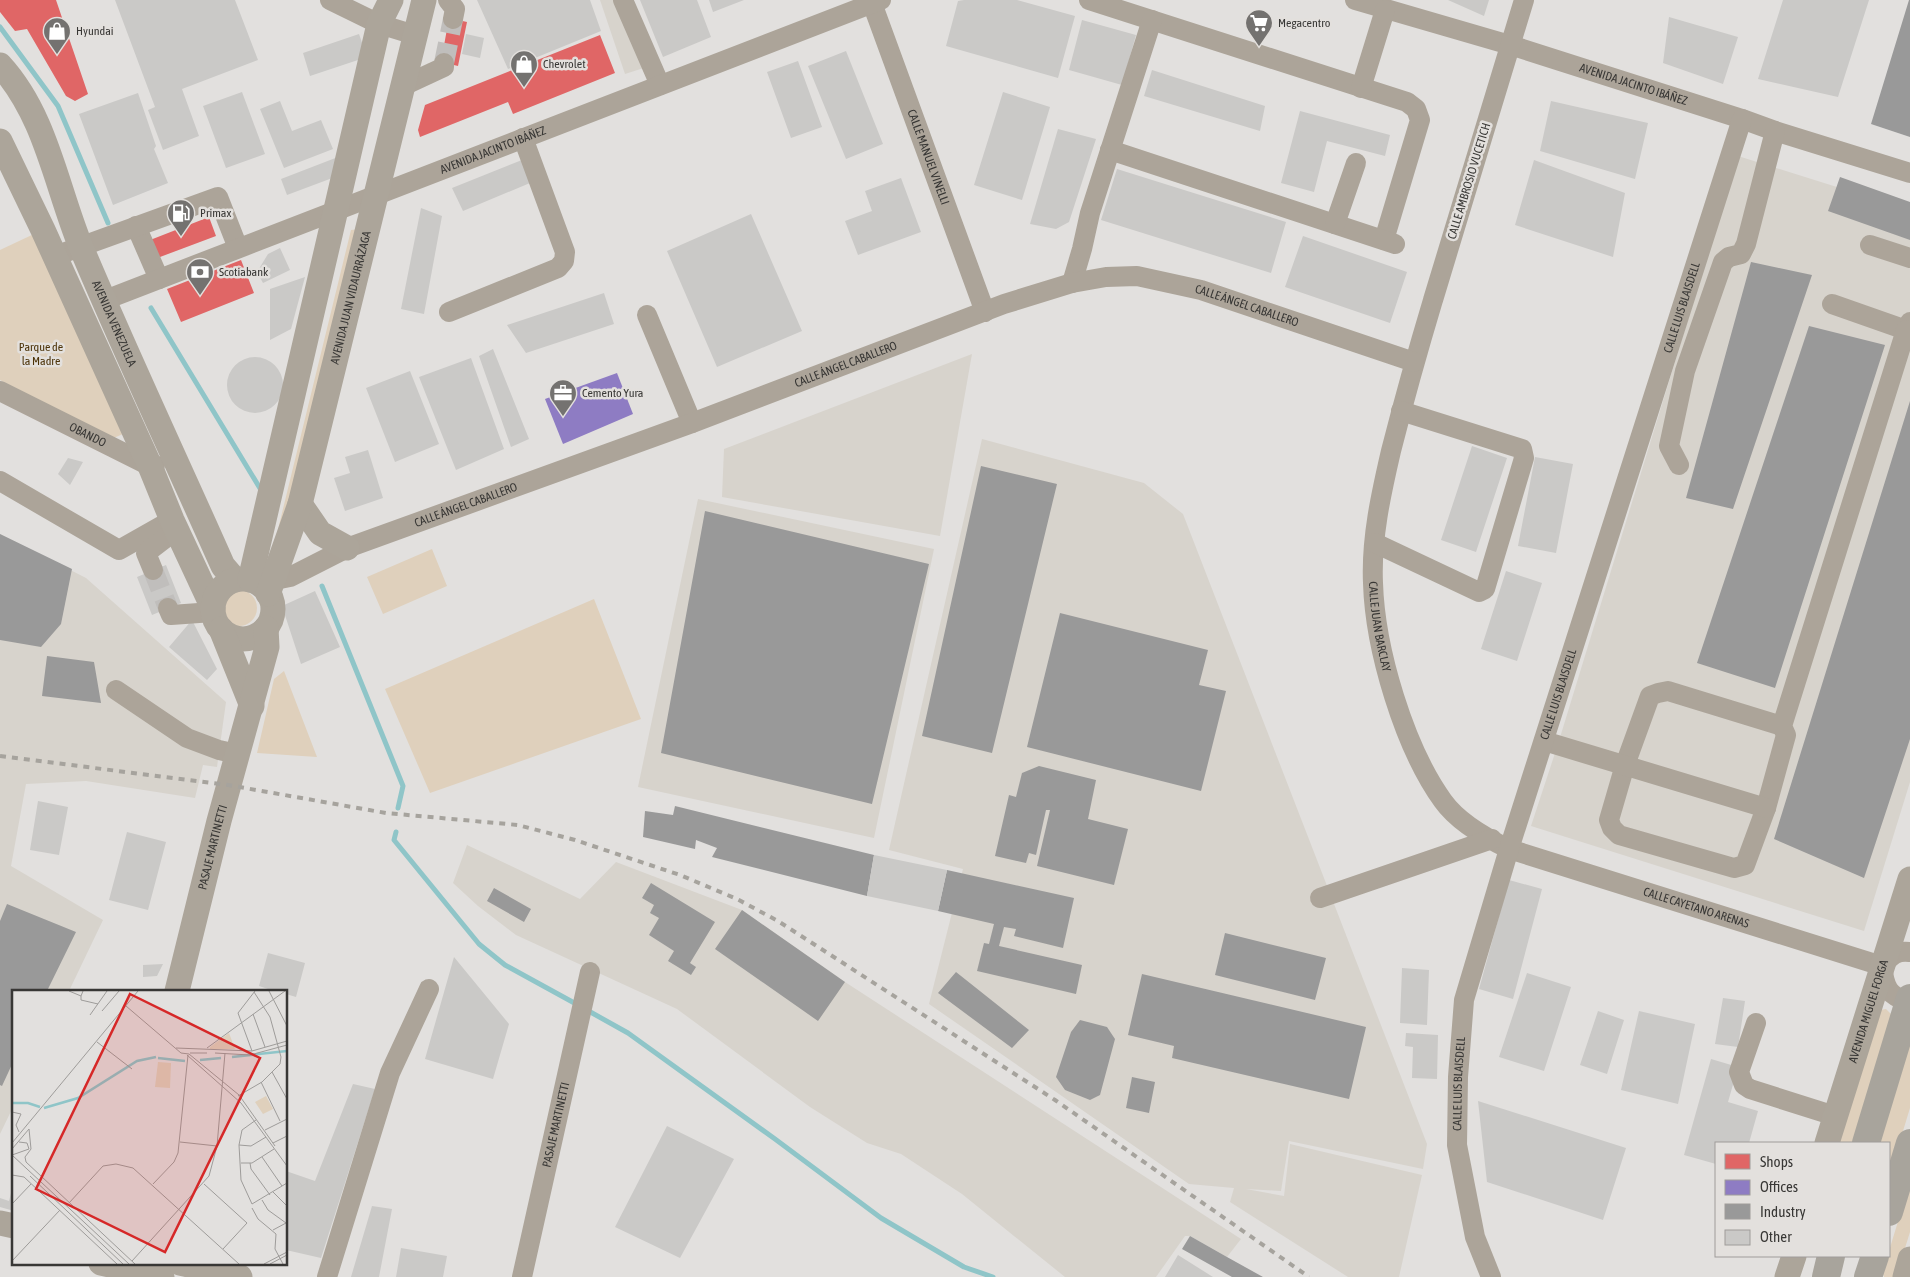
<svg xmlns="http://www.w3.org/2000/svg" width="1910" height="1277" font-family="'Asap Condensed',sans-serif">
<rect width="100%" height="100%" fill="#e2e0de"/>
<path fill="#d7d3cc" d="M600,0H631L653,65L625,74Z
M1738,156L1910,210V782L1864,931L1531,826L1558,744Z
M972,354L940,536L722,497L724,449Z
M982,439L1144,483L1183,514L1427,1144L1423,1169L1289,1141L1281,1191L1246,1189L1284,1196L1290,1144L1422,1175L1399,1277H1348L1230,1202L1234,1188L1189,1184L929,1004L963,869L889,850Z
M698,499L934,549L874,838L638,787Z
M0,534L86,578L226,702L217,767L203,765L195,798L86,781L26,784L11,866L103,920L69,991H14V1105L0,1134Z
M467,845L580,899L616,862L742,910L845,982L1241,1239L1227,1257L1190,1236H1185L1156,1277H1065L962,1194L901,1154L867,1143L810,1107L677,1009L516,935L478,906L453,883Z"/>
<path fill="#dfd0bc" d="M361,229L296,492L272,554L351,230Z
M34,234L123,434L109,440L0,380V250Z
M432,549L447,586L383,614L367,577Z
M221 608a18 18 0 1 1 36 0a18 18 0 1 1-36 0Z
M594,599L641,719L430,793L385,689Z
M284,671L317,757L257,753L274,679Z
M1886,1009L1891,1014L1855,1143H1836L1880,1010Z
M1910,1033V1108L1889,1177V1143H1876Z
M1910,1182V1232L1896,1277H1884L1882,1271L1887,1256H1889V1251Z"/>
<path fill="#e06666" d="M0,0H56L88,94L75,101L66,96L27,29L15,31L0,12Z
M449,18L467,22L458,66L441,62Z
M600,35L615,73L513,114L508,102L420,137L418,130L425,105Z
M209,217L216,236L152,260L145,242Z
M241,260L254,293L181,322L167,289Z"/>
<path fill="#8e7cc3" d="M617,373L633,414L563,444L545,399Z"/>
<path fill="#999" d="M1909,0H1910V137L1871,124Z
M1840,177L1910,202V240L1828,211Z
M1751,262L1812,275L1733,509L1686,498Z
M1809,326L1885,345L1775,688L1697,663Z
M1910,401V739L1864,878L1774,839Z
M981,466L1057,484L992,753L922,736Z
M705,511L929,564L872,804L661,753Z
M0,534L72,569L61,624L41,647L0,640Z
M1060,613L1208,650L1199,685L1226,691L1201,791L1027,747Z
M47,656L94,662L101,703L42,696Z
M1039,766L1096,780L1088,819L1128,829L1114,885L1037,866L1050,810H1046L1036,855L1029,853L1026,863L995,856L1009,795L1016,797L1022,773Z
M675,806L874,855L867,896L712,857L717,848L696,840L695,849L643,837L645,811L673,815Z
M947,870L1074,898L1063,948L1014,936L1016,929L1004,927L999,946L1082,965L1076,994L977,971L984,943L989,944L994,924L938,911Z
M651,883L715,922L690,963L696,967L691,975L668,961L674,951L649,935L659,918L650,913L654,905L642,898Z
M494,888L531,909L524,922L487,901Z
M7,904L76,932L47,991H14V1060L2,1086L0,1085V921Z
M742,910L845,982L818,1021L715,949Z
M1225,933L1326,958L1315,1000L1215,975Z
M956,972L1029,1030L1012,1048L938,993Z
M1142,974L1366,1027L1349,1099L1172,1058L1174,1046L1128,1035Z
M1080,1020L1107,1027L1115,1039L1100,1095L1090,1100L1065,1090L1056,1077L1071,1032Z
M1132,1077L1155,1082L1149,1113L1126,1108Z
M1190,1236L1227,1257L1263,1277H1232L1182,1249Z"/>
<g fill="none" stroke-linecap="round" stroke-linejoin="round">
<path stroke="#8fc5c8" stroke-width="5" d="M0,27L58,106L108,223
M151,308L261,490
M322,586L403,786L398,808
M396,832L394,840L479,944L505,965L578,1005
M585,1009L628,1033L775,1139L881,1218L964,1267L993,1277"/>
</g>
<path fill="#cac9c7" d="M115,0H235L258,60L182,89L199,136L163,150L148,110L155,107Z
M477,0H590L601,31L508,69Z
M640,0H697L711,37L663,57Z
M709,0H744L713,12Z
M964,0H1017L1075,16L1058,78L946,46L958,1Z
M1448,0H1489L1484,16Z
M1783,0H1869L1838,97L1758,79Z
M1669,17L1738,37L1723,84L1663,63Z
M1082,20L1136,35L1122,85L1069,70Z
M359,34L367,57L310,76L303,53Z
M466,34L484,38L480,58L462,54Z
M846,51L883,144L846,159L808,66Z
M798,61L822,127L791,138L767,72Z
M1152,70L1265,106L1260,131L1144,96Z
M242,92L265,154L226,168L203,106Z
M1003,92L1050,107L1022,200L974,185Z
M138,93L156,146L154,149L168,183L113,205L79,114Z
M280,101L292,131L321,120L333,149L284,168L260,109Z
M1551,101L1648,123L1635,179L1540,151Z
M1300,111L1390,135L1385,156L1327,141L1314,192L1281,183Z
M1058,129L1096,139L1069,222L1056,229L1030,224Z
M338,157L335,177L287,195L281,179Z
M522,160L530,183L463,211L452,188Z
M1534,160L1625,193L1613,257L1515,225Z
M1117,169L1286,222L1271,273L1101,220Z
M901,178L921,232L858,255L845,221L872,211L865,191Z
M421,208L442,216L424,314L401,309Z
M751,214L802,331L717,367L667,251Z
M1303,236L1407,272L1390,323L1285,287Z
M280,248L290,270L263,283L257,272L268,254Z
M305,277L291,329L270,340V289Z
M604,293L614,324L526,353L507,325Z
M493,349L529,439L511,447L479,356Z
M227 385a28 28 0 1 1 56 0a28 28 0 1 1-56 0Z
M471,358L504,449L456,470L419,377Z
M410,371L439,444L395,462L366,388Z
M1472,446L1507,458L1476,552L1441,540Z
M368,450L383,498L345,511L334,478L350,473L345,457Z
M1535,457L1573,464L1556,553L1518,546Z
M68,458L83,462L70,485L58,474Z
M166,565L181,603L152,615L137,577Z
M1506,571L1542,583L1517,661L1481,649Z
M315,591L340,647L301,664L282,606Z
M192,620L217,669L207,680L169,647Z
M38,801L68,807L59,855L30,850Z
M127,832L166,842L148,910L109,900Z
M874,855L947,870L938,911L867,896Z
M1509,880L1542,889L1513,999L1479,989Z
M268,953L305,963L296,997L286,994V991H274L259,986Z
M454,957L509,1024L493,1079L425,1059Z
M163,964L157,976L143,977V965Z
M1402,968L1429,970L1427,1025L1400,1023Z
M1527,973L1571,987L1544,1071L1499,1057Z
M1723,998L1745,1001L1738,1047L1715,1044Z
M1598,1011L1624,1020L1607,1074L1580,1065Z
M1639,1011L1695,1024L1678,1104L1621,1090Z
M1406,1033L1438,1035L1437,1079L1412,1078L1413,1047L1405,1046Z
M1711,1059L1738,1067L1728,1102L1758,1111L1749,1143H1716V1164L1684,1155Z
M353,1084L375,1089L321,1258L286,1250V1171L315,1181Z
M1478,1101L1626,1148L1603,1220L1487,1182Z
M667,1126L734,1159L680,1258L615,1227Z
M13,1185L14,1211L0,1207V1198L9,1201Z
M372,1206L392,1209L379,1277H351Z
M401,1248L447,1256L443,1277H396Z
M1178,1255L1213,1277H1165Z"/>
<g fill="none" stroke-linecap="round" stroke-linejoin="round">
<path stroke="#c0bebc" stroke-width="20" stroke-dasharray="20 10" stroke-linecap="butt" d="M444,63L453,19
M153,570L168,608"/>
<g stroke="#aca499" stroke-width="20">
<path d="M330,0L379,24L415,35"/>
<path d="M448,0L455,9L453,19"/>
<path d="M623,0L660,85"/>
<path d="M1089,0L1407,102L1416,109L1420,120L1384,240"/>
<path id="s1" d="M1355,0L1510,45L1742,119L1775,131L1910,173"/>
<path id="s2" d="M1524,0C1493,100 1463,200 1433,300C1418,350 1404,400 1391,451C1381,494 1371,539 1373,583C1375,649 1404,747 1443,801C1458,822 1486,838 1509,849L1882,966"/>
<path id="s3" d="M872,3L985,312"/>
<path d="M401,87L444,67V63"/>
<path d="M1361,88L1385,10"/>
<path d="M1110,150L1395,244"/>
<path d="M1335,224L1356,163"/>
<path d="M136,226L159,279"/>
<path d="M1870,245L1910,258"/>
<path d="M55,256L218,197L238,248"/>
<path d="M1072,283L1082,249L1090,213L1152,20"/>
<path id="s4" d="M105,300L881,0"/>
<path d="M1832,304L1906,330L1910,322"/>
<path d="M449,312L558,268L564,261L565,252L523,138"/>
<path d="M647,315L692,423"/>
<path id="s5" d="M0,391L150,466L155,465"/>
<path d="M1679,465L1669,446L1685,371L1723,262L1729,257L1741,254L1746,244L1775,131"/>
<path d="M0,481L119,550L172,520"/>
<path d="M1375,543L1479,592L1485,589L1524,458L1522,449L1401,411"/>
<path d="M153,570L146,553L176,530"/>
<path id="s6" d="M260,583L290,577L347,548L692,423L1004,304L1072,283L1106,277L1137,276L1201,290L1414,362"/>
<path d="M168,608L171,615L213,612"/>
<path d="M116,690L187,738L219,750L237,754"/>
<path d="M1782,726L1668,691L1658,693L1650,696L1625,765L1609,820L1612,828L1619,835L1734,868L1745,865L1766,808L1786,735L1782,726L1906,330"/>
<path d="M1544,741L1766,808"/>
<path d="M1320,898L1492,839"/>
<path d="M1882,966C1885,989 1888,995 1910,1003"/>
<path d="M1882,966C1891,956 1896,950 1910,952"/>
<path d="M1756,1023L1739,1072L1744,1085L1750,1089L1835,1116"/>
<path d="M327,1277L390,1073L429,989"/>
<path id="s7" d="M522,1277L590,972"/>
<path id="s8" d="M1491,1277L1475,1237L1457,1145L1458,1077L1464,1000L1509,849L1742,119"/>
</g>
<g stroke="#aca59a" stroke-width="25">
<path id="s9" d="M0,65C46,115 56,186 81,247C126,354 176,460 223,566L235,580"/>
<path d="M0,141L43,230L150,466L172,520L213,608"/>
<path d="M300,504L320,533L347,548"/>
<circle cx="243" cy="609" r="30"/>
<path d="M250,580L379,24L391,0"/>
<path id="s10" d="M268,594L300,504L424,0"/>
<path d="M221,629L252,706"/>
<path id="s11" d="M177,991L219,821L267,647L266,628"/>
<path id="s12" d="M1827,1143L1910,879"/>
<path d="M0,1223L14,1226"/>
<path d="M101,1263L162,1277"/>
<path d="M180,1263L240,1277"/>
<path d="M1787,1277L1794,1256"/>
<path d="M1905,1277L1910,1259"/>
</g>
<path stroke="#a8a49c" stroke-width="28" d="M1866,1143L1910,998
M1889,1212L1910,1143
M1826,1277L1831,1256
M1868,1277L1875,1256"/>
<path stroke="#a6a39d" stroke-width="4" stroke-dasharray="6 6" stroke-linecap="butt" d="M0,756L228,785L386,813L518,825L575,840L680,875L737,899L778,921L1055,1100L1309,1277"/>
</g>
<defs>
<g id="supermarket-pin" transform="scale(1.4375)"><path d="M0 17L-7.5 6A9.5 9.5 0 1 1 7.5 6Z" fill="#747270" stroke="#e3e0dd"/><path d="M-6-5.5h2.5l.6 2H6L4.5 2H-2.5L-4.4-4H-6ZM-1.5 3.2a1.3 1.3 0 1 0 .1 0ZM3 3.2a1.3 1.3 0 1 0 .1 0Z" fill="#fff"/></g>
<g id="shop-pin" transform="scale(1.4375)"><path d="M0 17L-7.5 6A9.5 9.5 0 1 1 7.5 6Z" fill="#747270" stroke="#e3e0dd"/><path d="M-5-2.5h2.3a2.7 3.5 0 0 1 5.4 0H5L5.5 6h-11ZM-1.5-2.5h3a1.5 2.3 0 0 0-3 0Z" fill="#fff"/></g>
<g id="fuel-pin" transform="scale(1.4375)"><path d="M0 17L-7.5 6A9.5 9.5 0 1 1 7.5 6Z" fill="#747270" stroke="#e3e0dd"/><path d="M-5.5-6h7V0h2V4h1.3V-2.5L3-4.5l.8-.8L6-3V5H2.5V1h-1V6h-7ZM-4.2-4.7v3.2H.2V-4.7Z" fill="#fff"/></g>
<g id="bank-pin" transform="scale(1.4375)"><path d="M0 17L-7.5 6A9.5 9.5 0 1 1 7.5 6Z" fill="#747270" stroke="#e3e0dd"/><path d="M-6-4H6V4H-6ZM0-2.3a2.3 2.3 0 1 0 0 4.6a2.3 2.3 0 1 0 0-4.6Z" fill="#fff"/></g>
<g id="office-pin" transform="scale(1.4375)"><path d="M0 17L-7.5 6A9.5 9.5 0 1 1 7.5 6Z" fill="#747270" stroke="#e3e0dd"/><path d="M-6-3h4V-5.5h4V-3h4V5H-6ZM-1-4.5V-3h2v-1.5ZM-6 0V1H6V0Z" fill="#fff"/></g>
</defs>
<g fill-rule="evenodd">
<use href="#supermarket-pin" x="1259" y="23"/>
<use href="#shop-pin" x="57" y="31"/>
<use href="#shop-pin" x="524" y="64"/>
<use href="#fuel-pin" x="181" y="213"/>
<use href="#bank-pin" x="200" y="272"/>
<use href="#office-pin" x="563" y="393"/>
</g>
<g text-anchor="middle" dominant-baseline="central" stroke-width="5" stroke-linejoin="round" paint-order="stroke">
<g font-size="12" fill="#383735" stroke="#e3e0dd" text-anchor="start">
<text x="1278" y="23">Megacentro</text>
<text x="76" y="31">Hyundai</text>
<text x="543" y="64">Chevrolet</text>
<text x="200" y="213">Primax</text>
<text x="219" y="272">Scotiabank</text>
<text x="582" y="393">Cemento Yura</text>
</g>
<g font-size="12" fill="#383735" stroke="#e3e0dd">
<text stroke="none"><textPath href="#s1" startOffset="291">AVENIDA JACINTO IBÁÑEZ</textPath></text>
<text stroke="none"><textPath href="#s4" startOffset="416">AVENIDA JACINTO IBÁÑEZ</textPath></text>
<text stroke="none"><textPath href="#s3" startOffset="164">CALLE MANUEL VINELLI</textPath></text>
<text transform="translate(1469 181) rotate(-73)">CALLE AMBROSIO VUCETICH</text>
<text stroke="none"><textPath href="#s10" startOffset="308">AVENIDA JUAN VIDAURRÁZAGA</textPath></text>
<text stroke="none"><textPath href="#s6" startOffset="1046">CALLE ÁNGEL CABALLERO</textPath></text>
<text stroke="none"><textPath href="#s8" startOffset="1008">CALLE LUIS BLAISDELL</textPath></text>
<text stroke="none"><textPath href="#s9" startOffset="284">AVENIDA VENEZUELA</textPath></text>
<text stroke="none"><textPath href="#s6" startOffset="626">CALLE ÁNGEL CABALLERO</textPath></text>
<text stroke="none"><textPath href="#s5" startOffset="98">OBANDO</textPath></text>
<text stroke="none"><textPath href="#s6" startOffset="221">CALLE ÁNGEL CABALLERO</textPath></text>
<text stroke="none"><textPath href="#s2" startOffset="648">CALLE JUAN BARCLAY</textPath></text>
<text stroke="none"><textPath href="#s8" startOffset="602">CALLE LUIS BLAISDELL</textPath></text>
<text stroke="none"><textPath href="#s11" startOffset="148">PASAJE MARTINETTI</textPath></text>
<text stroke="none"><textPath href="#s2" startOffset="1114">CALLE CAYETANO ARENAS</textPath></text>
<text stroke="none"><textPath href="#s12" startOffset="138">AVENIDA MIGUEL FORGA</textPath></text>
<text stroke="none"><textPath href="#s8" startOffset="198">CALLE LUIS BLAISDELL</textPath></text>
<text stroke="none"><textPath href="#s7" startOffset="156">PASAJE MARTINETTI</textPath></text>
</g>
<g font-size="12" fill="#4c3309" stroke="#e3e0dd">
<text x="41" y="347">Parque de<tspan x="41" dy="14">la Madre</tspan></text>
</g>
</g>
<g transform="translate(12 990)">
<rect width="275" height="275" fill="#e2e0de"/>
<path d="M217,43L223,59H198V57ZM146,72L159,73L158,98L143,97ZM254,106L261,119L251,124L243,112Z" fill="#dfd0bc"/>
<path fill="none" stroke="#8fc5c8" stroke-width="2.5" d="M220,67L275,61M146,68L173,71M188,70L209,68M0,113H16L28,117M32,118L66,108L125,71L144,67"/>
<path fill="none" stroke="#9e9c9a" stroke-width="1" d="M57,1L69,6L71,1M257,1L275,36M69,6V10L86,14M114,16L169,63L177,64M90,21L107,1M241,24L253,57M78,25L95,1M85,52L120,79M164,58L240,61L275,51M195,58L273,1M240,61L226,23L243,1M178,63H195M203,63L238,65L275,55M177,64L227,105L263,156M175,65L229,113L275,176M260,82L275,109M249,92L268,131M226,106L250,92L268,74L269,67L258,27L242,2M0,122L9,124L4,135L7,142M244,130L230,140L227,155L229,190L240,214L275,193M17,139L19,159L13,167L14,172L123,274M253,140L275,129M168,152L205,156M0,153L126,1M261,153L275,146M227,155L239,156L254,147M0,159L17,139M0,165L117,274M0,165L17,159L15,153L7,152M250,167L270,196M229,173H240L262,159M238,173L239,179L258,205M0,185L12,187L105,274M18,186L111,274M141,194L162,172L166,163L176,65M192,194L235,233L211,259M261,202L275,216M250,210L256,220L274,233L261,240M57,213L91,176L104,174L121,178L227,274M0,214L19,194M240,218L246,229L264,244L263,259L271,274M0,271L48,220M120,271L197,186L205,156L213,63M252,274L275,262M258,274L275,265"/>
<path fill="#d62828" fill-opacity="0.15" stroke="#d62828" stroke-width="2.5" d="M118,4L248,68L153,262L24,199Z"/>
<rect width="275" height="275" fill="none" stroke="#383735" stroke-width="2.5"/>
</g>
<rect x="1715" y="1142" width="175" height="115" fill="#e3e0dd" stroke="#9f9c9a"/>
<rect x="1725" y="1154" width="25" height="15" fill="#e06666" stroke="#9f9c9a"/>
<text x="1760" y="1167" font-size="15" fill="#383735">Shops</text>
<rect x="1725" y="1180" width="25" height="15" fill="#8e7cc3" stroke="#9f9c9a"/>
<text x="1760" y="1192" font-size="15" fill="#383735">Offices</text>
<rect x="1725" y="1204" width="25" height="15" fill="#999999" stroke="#9f9c9a"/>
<text x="1760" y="1217" font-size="15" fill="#383735">Industry</text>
<rect x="1725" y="1230" width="25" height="15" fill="#cac9c7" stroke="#9f9c9a"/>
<text x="1760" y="1242" font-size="15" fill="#383735">Other</text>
</svg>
